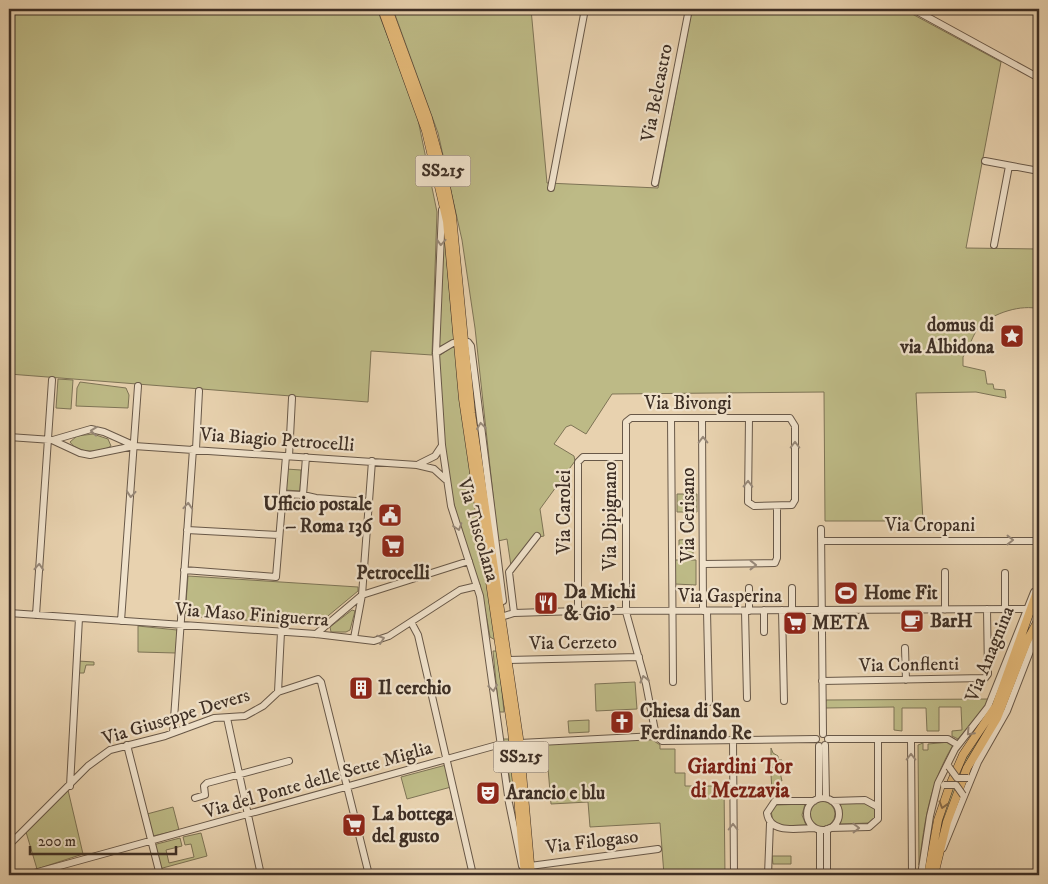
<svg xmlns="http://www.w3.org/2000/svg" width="1048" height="884" font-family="'IM FELL DW Pica',serif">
<rect width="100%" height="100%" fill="#e8d2af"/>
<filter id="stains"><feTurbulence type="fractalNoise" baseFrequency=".004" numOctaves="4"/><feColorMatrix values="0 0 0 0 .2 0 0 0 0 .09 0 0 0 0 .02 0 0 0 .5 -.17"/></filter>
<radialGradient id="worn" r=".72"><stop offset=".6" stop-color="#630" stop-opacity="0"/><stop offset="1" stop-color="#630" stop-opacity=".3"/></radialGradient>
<path fill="#bdba86" stroke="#7e7456" d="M9,9H377L416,110L437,212L432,355L371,351L368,402L9,374Z
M393,9H531L547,183L658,188L692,9H903L1001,62L966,248L1039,249V309C1022,304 993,313 980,326C972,335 970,347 963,357V366L985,371L987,384H993L994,389L1005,390L1006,398L976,392L916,393L923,521H825L824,392L612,394L586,434L571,425L566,427L554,444L574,456L575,461L540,509L544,536L534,538L511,566L507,539L498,541L475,328L462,240L438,133Z
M444,231L454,340L439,347Z
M452,347L455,348L497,641L490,637C483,588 464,545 452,497C441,452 442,403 439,356Z
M58,379L73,380L71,409L56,408Z
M80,382L126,388L129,395L128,408L76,406L77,388Z
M93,434L108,439L111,446C100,453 78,454 70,442L77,436Z
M286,469L301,470L300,491L285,490Z
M677,494H684V512H677Z
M689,494H697V512H689Z
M693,539V557H679V540Z
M675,560H696V585L675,584Z
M188,576L358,587V591L317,625L185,616Z
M352,610L355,611L350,630L346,632H331L330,627Z
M138,626L177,630L176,653L138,652Z
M493,651H498L504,712H499Z
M78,661L94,662V665H86L84,673H77Z
M635,682L637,709L596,711L595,684Z
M989,699L985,707L958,739L952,736V731L962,730L961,707H939V731H927L926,708H902V731L894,730V707L825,708L826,700Z
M589,720V732L569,733L568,721Z
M991,722L970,754L961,773L935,859C943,805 956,765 991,722Z
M503,739H510L515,798L512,793Z
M651,739L660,745V749H675V773H685V786H724L725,875H664L660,823L590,827L588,802L551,804L546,744Z
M950,742L953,745C929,786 925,819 919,865L918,745L923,743V750H928V744Z
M771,748L773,753L778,756V760H782L780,768H773L771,766Z
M446,765L451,787L407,799L401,777Z
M773,772H780L782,781H778V784L772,790L771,775Z
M68,790L83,854L37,869L26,832Z
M863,801L875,806L876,817L870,823L839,824L842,814L839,802Z
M809 814a13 13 0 1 1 26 0a13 13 0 1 1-26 0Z
M805,804L802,815L806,825L778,826L773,821L771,811L777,805Z
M173,807L179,830L153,836L147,814Z
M201,833L207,856L159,869L153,845L180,838L182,846L166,850L169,863L194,857L191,844L185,845L183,837Z
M772,856H791V864H773Z"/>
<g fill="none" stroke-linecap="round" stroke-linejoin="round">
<g stroke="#685848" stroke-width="8">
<path id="minor" d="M913,9L1039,78
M985,161L1039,171
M655,183L689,9
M551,188L585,9
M442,210L436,353L442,445L451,506L480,596L509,803L522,866
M994,245L1009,166
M436,353L453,343L468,342L471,346L503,601
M671,418L673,682
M702,418L703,611
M9,437L52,440L80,453L90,455L134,446L417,465L434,469L445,479
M53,440L91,429L104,432L133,445
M196,449L199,391
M289,456L292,398
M419,464L435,456L441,447
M283,494L303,495L306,457
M303,495L316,498L369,502
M821,529L823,734
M187,530L279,535
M821,541H1039
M704,564L775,563L777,558V506
M184,570L276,577L286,456
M945,572V610
M792,588V610
M1005,609V573
M782,610L784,701
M578,611V462L583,457H625
M707,611L709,702
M745,611L747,698
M749,611V588
M9,613L316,634L374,641L389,636L460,590L477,586
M514,613L509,572L537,536
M36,615L52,380
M501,617L514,613L578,611L1026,609
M121,621L138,386
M411,622L418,635L473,875
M764,632V610
M316,634L362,595L469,561
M354,638L362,595L372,461
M905,648L906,680
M508,660L639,657
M822,681L985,678L988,674L987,609
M278,692L281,632
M227,718L261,875
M173,733L193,449
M656,736L646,684L626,612V422L631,418H790L795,426V500L792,505L754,506L748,502L749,418
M656,736L662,741L816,739
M828,739H948L958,745
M911,739L912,875
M733,740L734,875
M520,743L656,736
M127,745L160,875
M825,745L826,798
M819,746V798
M70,786L79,618
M195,798L205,795L204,786L207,783L289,761
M807 814a16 16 0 1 1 32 0a16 16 0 1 1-32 0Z
M814,801H775L767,813C770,835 799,828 815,828
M832,801L865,800L876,806
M830,828L869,827L878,819V739
M827,829V875
M9,845L88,766L110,750L165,736L214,718L245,716L263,706L278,692L318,679L321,682L369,875
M943,848L978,762L1007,711L1039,628
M530,866L658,849
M27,875L501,744
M768,875L770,823
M820,875V830
M921,875L930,816L938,783L955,749L988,707L1034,592"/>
</g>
<g stroke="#3e2f25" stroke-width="9">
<path id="major" d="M382,9L426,131L447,221L463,399L512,731L525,875
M388,9L428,118L443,172L452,216L471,413L519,738L531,875
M928,875L938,820L950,785L963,755L996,706L1039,586
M934,875L947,822L967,768L997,718L1027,641L1039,619"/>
</g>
<use href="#minor" stroke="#f0e2cb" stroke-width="6"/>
<use href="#major" stroke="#e4b978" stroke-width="8"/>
<g stroke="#685848" stroke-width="8" stroke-linecap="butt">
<path id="minor-bridge" d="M949,767L957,778H968
M944,785H956L963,795"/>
</g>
<use href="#minor-bridge" stroke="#f0e2cb" stroke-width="6"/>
</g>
<defs><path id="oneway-chevron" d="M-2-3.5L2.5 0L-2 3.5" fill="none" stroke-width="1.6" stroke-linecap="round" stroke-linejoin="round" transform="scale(1.25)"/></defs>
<g stroke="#978878">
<use href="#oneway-chevron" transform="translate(441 242) rotate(94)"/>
<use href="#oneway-chevron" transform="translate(481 426) rotate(-97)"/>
<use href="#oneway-chevron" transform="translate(94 431) rotate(-174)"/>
<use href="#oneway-chevron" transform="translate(703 440) rotate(-91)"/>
<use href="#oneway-chevron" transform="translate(795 445) rotate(-90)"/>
<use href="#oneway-chevron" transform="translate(748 484) rotate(-89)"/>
<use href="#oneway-chevron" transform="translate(131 494) rotate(95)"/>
<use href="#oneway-chevron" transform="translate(188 506) rotate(-86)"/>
<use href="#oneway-chevron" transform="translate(458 527) rotate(72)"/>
<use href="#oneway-chevron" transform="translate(1010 540)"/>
<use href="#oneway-chevron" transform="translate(753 565)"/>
<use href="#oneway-chevron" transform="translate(39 567) rotate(-86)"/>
<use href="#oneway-chevron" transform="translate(381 639) rotate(-19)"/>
<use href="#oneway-chevron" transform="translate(644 679) rotate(-104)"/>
<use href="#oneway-chevron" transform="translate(493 688) rotate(82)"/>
<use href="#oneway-chevron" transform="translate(970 732) rotate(133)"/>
<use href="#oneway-chevron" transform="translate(911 757) rotate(-90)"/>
<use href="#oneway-chevron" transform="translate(733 827) rotate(-90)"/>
<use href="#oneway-chevron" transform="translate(856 828) rotate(-1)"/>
</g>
<use stroke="#896d4a" href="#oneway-chevron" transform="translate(943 805) rotate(107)"/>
<defs>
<g id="sight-square" transform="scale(1.25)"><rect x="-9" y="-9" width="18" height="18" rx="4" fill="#8f2418" stroke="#f0e2cb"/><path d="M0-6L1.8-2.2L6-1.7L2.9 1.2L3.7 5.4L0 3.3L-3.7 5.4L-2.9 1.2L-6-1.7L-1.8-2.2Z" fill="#fff"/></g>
<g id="civic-square" transform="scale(1.25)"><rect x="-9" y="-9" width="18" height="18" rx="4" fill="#8f2418" stroke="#f0e2cb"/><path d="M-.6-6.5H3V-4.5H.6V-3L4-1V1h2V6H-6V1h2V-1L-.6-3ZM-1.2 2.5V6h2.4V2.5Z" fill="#fff"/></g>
<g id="supermarket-square" transform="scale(1.25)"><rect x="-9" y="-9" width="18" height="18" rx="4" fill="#8f2418" stroke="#f0e2cb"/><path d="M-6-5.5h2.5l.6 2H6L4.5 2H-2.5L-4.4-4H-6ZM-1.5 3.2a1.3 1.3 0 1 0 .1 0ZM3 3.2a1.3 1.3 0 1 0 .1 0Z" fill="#fff"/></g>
<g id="stadium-square" transform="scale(1.25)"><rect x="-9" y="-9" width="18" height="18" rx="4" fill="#8f2418" stroke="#f0e2cb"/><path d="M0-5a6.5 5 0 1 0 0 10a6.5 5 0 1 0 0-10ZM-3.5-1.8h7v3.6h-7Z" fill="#fff"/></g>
<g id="restaurant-square" transform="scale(1.25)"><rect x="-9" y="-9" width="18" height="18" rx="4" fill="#8f2418" stroke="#f0e2cb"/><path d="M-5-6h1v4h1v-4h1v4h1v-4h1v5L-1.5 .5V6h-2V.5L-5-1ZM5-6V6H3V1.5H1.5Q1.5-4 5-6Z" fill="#fff"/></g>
<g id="cafe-square" transform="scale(1.25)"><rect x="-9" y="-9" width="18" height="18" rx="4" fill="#8f2418" stroke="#f0e2cb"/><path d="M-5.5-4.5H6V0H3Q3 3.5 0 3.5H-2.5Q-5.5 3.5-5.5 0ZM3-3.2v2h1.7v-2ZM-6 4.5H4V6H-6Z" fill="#fff"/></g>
<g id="building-square" transform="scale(1.25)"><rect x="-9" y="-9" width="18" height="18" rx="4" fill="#8f2418" stroke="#f0e2cb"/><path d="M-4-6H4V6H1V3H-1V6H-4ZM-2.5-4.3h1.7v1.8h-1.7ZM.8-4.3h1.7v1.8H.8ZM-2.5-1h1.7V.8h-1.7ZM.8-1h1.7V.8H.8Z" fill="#fff"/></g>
<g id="church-square" transform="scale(1.25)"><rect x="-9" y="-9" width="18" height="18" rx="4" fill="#8f2418" stroke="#f0e2cb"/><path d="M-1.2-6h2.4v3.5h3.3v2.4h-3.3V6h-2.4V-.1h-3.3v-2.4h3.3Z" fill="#fff"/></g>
<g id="theatre-square" transform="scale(1.25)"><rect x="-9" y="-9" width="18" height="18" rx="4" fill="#8f2418" stroke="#f0e2cb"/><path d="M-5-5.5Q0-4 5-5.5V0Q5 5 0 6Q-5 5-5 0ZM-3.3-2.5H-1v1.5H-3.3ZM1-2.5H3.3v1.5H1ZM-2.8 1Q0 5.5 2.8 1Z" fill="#fff"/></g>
</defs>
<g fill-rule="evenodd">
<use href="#sight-square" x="1012" y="336"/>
<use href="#civic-square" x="390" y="515"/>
<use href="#supermarket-square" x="393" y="546"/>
<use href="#stadium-square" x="846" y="593"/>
<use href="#restaurant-square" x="546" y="603"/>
<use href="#cafe-square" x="912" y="621"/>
<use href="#supermarket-square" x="795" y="623"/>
<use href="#building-square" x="361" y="688"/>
<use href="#church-square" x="622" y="722"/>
<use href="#theatre-square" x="488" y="793"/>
<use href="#supermarket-square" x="354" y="825"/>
</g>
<g text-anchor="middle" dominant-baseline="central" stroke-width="4.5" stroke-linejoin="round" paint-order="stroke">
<g fill="#f0e2cb" stroke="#736557" stroke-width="1">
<rect x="415.5" y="155.5" width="55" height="31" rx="4"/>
<rect x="493.5" y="741.5" width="55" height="31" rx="4"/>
</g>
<g font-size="18" font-weight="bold" fill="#3e2f25">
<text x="443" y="171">SS215</text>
<text x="521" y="757">SS215</text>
</g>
<g font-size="19" fill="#3e2f25" stroke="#f0e2cb">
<text transform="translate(657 93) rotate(-79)">Via Belcastro</text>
<text x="688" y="403">Via Bivongi</text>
<text transform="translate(277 440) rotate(4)">Via Biagio Petrocelli</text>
<text transform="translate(564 512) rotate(-90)">Via Carolei</text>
<text transform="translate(688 515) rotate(-90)">Via Cerisano</text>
<text transform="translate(610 516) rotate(-90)">Via Dipignano</text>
<text x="930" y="525">Via Cropani</text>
<text transform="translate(478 530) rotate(74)">Via Tuscolana</text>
<text x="730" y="596">Via Gasperina</text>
<text transform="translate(252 615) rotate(4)">Via Maso Finiguerra</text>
<text transform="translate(573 643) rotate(-1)">Via Cerzeto</text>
<text transform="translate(990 654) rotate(-68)">Via Anagnina</text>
<text transform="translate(909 665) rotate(-1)">Via Conflenti</text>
<text transform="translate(176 717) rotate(-17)">Via Giuseppe Devers</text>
<text transform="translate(318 780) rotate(-16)">Via del Ponte delle Sette Miglia</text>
<text transform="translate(592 842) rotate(-7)">Via Filogaso</text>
</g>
<g font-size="19" font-weight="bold" fill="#3e2f25" stroke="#f0e2cb" text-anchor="start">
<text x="994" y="325" text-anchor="end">domus di<tspan x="994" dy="22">via Albidona</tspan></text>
<text x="372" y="504" text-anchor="end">Ufficio postale<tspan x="372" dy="22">– Roma 136</tspan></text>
<text x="393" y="573" text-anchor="middle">Petrocelli</text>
<text x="564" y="592">Da Michi<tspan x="564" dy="22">&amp; Gio'</tspan></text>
<text x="864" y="593">Home Fit</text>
<text x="930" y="621">BarH</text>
<text x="812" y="623">META</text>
<text x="378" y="688">Il cerchio</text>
<text x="640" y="711">Chiesa di San<tspan x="640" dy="22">Ferdinando Re</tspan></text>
<text x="506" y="793">Arancio e blu</text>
<text x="372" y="814">La bottega<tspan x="372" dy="22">del gusto</tspan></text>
</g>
<g font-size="21" font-weight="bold" fill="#7a1f14" stroke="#f0e2cb">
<text x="740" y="767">Giardini Tor<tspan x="740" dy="24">di Mezzavia</tspan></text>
</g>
</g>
<rect width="1048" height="884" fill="none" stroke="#e8d2af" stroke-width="30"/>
<rect x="10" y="10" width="1028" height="864" fill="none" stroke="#3e2f25" stroke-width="2.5"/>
<rect x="15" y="15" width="1018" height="854" fill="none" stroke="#3e2f25"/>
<path d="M30 846v8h146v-8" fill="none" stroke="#3e2f25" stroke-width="2.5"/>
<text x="38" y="846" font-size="15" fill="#3e2f25" stroke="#f0e2cb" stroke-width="4" paint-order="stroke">200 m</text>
<rect width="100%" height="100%" filter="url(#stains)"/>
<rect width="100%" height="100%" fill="url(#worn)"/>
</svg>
